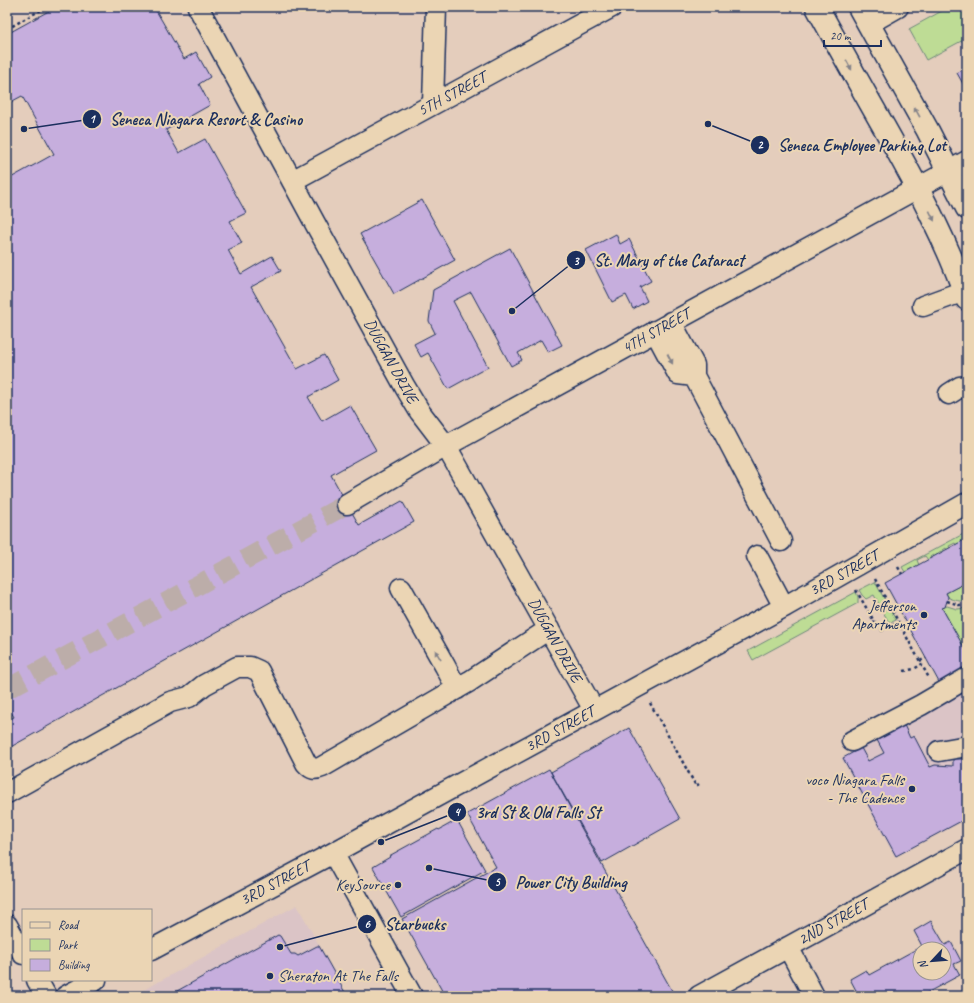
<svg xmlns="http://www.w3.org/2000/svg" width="974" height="1003" font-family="Caveat,sans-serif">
<rect width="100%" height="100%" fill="#e4cdbc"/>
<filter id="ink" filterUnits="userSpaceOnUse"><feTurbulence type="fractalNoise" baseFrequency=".025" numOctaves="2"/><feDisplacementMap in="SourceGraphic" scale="8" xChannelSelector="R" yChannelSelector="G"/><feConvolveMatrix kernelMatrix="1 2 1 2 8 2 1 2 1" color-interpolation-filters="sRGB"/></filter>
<g filter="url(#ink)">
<path fill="#dbc4c6" d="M967,689V819L895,857L841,758Z
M297,905L347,996H133Z"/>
<path fill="#bedc95" stroke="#6c867a" d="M949,7H967V38L926,60L909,29Z
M967,532V540L956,545L955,543L949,546L950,548L947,550L946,548L943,550V552H942L941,551L938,553V554L934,557L933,555L930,557L931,558L928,560L925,556L917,560L919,565L905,572L902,567Z
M875,582L896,620L892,622L888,621L874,595L866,599L862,595L859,590Z
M967,582V601C960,602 955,600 949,598L946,593Z
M856,592L858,597V603L753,660L748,651Z
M947,606L957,609L967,608V653L942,608Z"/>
<path fill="#c6aedd" stroke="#1b2f5e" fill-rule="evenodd" d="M56,7H154L184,59L196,52L210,77L199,84L210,105L166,130L179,153L205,139L246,213L230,221L242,243L228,250L241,274L272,256L281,271L251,287L297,369L324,355L338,380L308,397L322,421L350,405L376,450L331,475L359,525L402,501L414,522L7,749V721L14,717L7,705V34Z
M967,67V91L957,73Z
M22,96L54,154L7,180V104Z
M422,200L455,260L394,294L360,234Z
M616,234L620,244L629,239L651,281L640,287L647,301L633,309L626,295L612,302L586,250Z
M510,248L562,345L548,352L541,340L518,353L522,360L511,366L471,292L453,301L488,367L448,389L428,353L421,357L414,344L435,333L429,321L433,290Z
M966,539L967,540V582L946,593L948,597L947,601L945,607L942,608L967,653V669L940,684L885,583Z
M904,725L910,738L914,736L930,767L935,765L953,766V759H967V818L896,856L843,758L861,748L868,761L884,753L877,740Z
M629,728L680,819L602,863L551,772Z
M549,769L605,871L675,996H445L402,919L496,867L467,814Z
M457,820L485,870L401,917L373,867L390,857L389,856L438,829L439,830Z
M931,921L945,945L951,942L961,961L954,964L960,975L921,996H856L858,994L850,979L866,970L869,975L922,946L914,931ZM920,949H944V973H920Z
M278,935L280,936L291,954H295L298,956L317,946H319L347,996H168Z"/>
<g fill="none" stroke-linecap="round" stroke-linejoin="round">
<path stroke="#bcada9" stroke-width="20" stroke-dasharray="20 10" stroke-linecap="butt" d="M7,689L347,504"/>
<g stroke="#1b2f5e" stroke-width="23">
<path id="minor" d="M198,7L317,227L405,387L420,412L446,446L594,710
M868,24L898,7
M433,104L436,7
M292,181L612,7
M923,306L964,291
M671,322L694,365V376L781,541
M655,331L678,374L694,376
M949,394L960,387L967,386
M347,504L446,446L967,161
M757,556L784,607
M401,588L445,666L457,689
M852,741L921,705L967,678
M939,751L967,746
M7,793L170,702L189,697L204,685L237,667H250L259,671L306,763C312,770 315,770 322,767L470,681L549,629
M333,853L412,996
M7,925L23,954
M788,947L814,996
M151,950L333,853L784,607L967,503
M37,980L46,996
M66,996L96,980
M699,996L967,849"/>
</g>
<g stroke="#1b2f5e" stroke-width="25">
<path id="major" d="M817,7C839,47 861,87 884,127C915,182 946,239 967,299
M859,7L928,131L967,208"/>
</g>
<path stroke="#1b2f5e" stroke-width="2.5" stroke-dasharray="3 3" stroke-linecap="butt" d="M7,29L46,7
M898,567L902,574
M875,579L929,678
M856,590L875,623
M947,601L959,605L967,604
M881,631L898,622
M920,661L926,658
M904,671L914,669L922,664
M650,703L696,786L699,784"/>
<use href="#minor" stroke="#ebd5b4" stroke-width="20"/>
<use href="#major" stroke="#ebd5b4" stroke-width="22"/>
</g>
<defs><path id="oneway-solid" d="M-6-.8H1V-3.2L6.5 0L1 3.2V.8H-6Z"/></defs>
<g fill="#838289">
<use href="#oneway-solid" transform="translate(849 65) rotate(61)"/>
<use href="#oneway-solid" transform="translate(917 112) rotate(-119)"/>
<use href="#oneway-solid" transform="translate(932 216) rotate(64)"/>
<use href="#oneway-solid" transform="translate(670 359) rotate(62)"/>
<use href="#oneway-solid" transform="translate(438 655) rotate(-120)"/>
</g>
</g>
<g fill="#1b2f5e" stroke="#ebd5b4" stroke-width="1.5">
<circle cx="924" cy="615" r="4"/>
<circle cx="912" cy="789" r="4"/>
<circle cx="398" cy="885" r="4"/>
<circle cx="270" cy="976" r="4"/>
</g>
<g text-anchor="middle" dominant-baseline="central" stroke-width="4" stroke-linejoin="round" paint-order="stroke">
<g font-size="16" fill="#1b2f5e" stroke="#ebd5b4">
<text transform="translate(452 94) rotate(-28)">5TH STREET</text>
<text transform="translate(656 331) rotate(-29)">4TH STREET</text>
<text transform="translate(391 361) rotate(61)">DUGGAN DRIVE</text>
<text transform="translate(844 573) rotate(-29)">3RD STREET</text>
<text transform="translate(555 640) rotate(61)">DUGGAN DRIVE</text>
<text transform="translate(560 729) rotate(-29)">3RD STREET</text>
<text transform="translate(275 883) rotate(-28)">3RD STREET</text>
<text transform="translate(833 922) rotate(-29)">2ND STREET</text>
</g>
<g font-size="16" fill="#1b2f5e" stroke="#ebd5b4" text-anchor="end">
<text x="916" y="606">Jefferson<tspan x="916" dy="18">Apartments</tspan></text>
<text x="904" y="780">voco Niagara Falls<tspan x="904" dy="18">- The Cadence</tspan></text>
<text x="390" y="885">KeySource</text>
<text x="278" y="976" text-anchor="start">Sheraton At The Falls</text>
</g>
</g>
<path fill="none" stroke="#1b2f5e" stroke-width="1.5" d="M24 129L92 119M708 124L760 145M512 311L576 260M381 842L457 812M429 868L497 882M280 947L367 924"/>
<g fill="#1b2f5e" stroke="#ebd5b4" stroke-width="1.5">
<circle cx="24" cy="129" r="4"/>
<circle cx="708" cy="124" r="4"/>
<circle cx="512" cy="311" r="4"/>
<circle cx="381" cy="842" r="4"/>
<circle cx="429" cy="868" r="4"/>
<circle cx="280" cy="947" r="4"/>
<circle cx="92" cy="119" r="10"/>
<circle cx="760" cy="145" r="10"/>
<circle cx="576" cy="260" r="10"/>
<circle cx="457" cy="812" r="10"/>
<circle cx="497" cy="882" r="10"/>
<circle cx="367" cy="924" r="10"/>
</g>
<g font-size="12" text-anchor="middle" font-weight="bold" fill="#fff">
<text x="92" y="123">1</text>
<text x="760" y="149">2</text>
<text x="576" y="265">3</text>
<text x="457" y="816">4</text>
<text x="497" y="886">5</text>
<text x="367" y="928">6</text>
</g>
<g font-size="17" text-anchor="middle" font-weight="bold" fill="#1b2f5e" stroke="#ebd5b4" stroke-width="4" stroke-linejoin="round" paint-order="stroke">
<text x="206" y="125">Seneca Niagara Resort &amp; Casino</text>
<text x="862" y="151">Seneca Employee Parking Lot</text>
<text x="669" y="266">St. Mary of the Cataract</text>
<text x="538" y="818">3rd St &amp; Old Falls St</text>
<text x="571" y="888">Power City Building</text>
<text x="415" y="930">Starbucks</text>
</g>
<rect width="974" height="1003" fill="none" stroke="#ebd5b4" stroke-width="24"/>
<rect x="12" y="12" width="950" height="979" fill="none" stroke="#1b2f5e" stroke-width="1.5" filter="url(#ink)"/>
<rect x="22" y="909" width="130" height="72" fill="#ebd5b4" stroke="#989392"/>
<rect x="30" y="922" width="20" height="6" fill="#ebd5b4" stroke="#989392"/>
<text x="58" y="929" font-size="12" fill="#1b2f5e">Road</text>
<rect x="30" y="939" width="20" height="12" fill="#bedc95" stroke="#989392"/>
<text x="58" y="949" font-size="12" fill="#1b2f5e">Park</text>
<rect x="30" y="959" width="20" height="12" fill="#c6aedd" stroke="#989392"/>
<text x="58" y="969" font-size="12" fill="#1b2f5e">Building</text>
<g transform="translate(932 961) rotate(244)"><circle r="19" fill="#ebd5b4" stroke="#989392"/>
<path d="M0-3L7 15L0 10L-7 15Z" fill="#1b2f5e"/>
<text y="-6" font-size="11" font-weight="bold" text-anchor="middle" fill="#1b2f5e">N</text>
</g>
<path d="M824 40v6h57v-6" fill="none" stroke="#1b2f5e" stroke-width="2"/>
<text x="830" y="40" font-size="12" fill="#1b2f5e" stroke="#ebd5b4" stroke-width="3" paint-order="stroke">20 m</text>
</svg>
